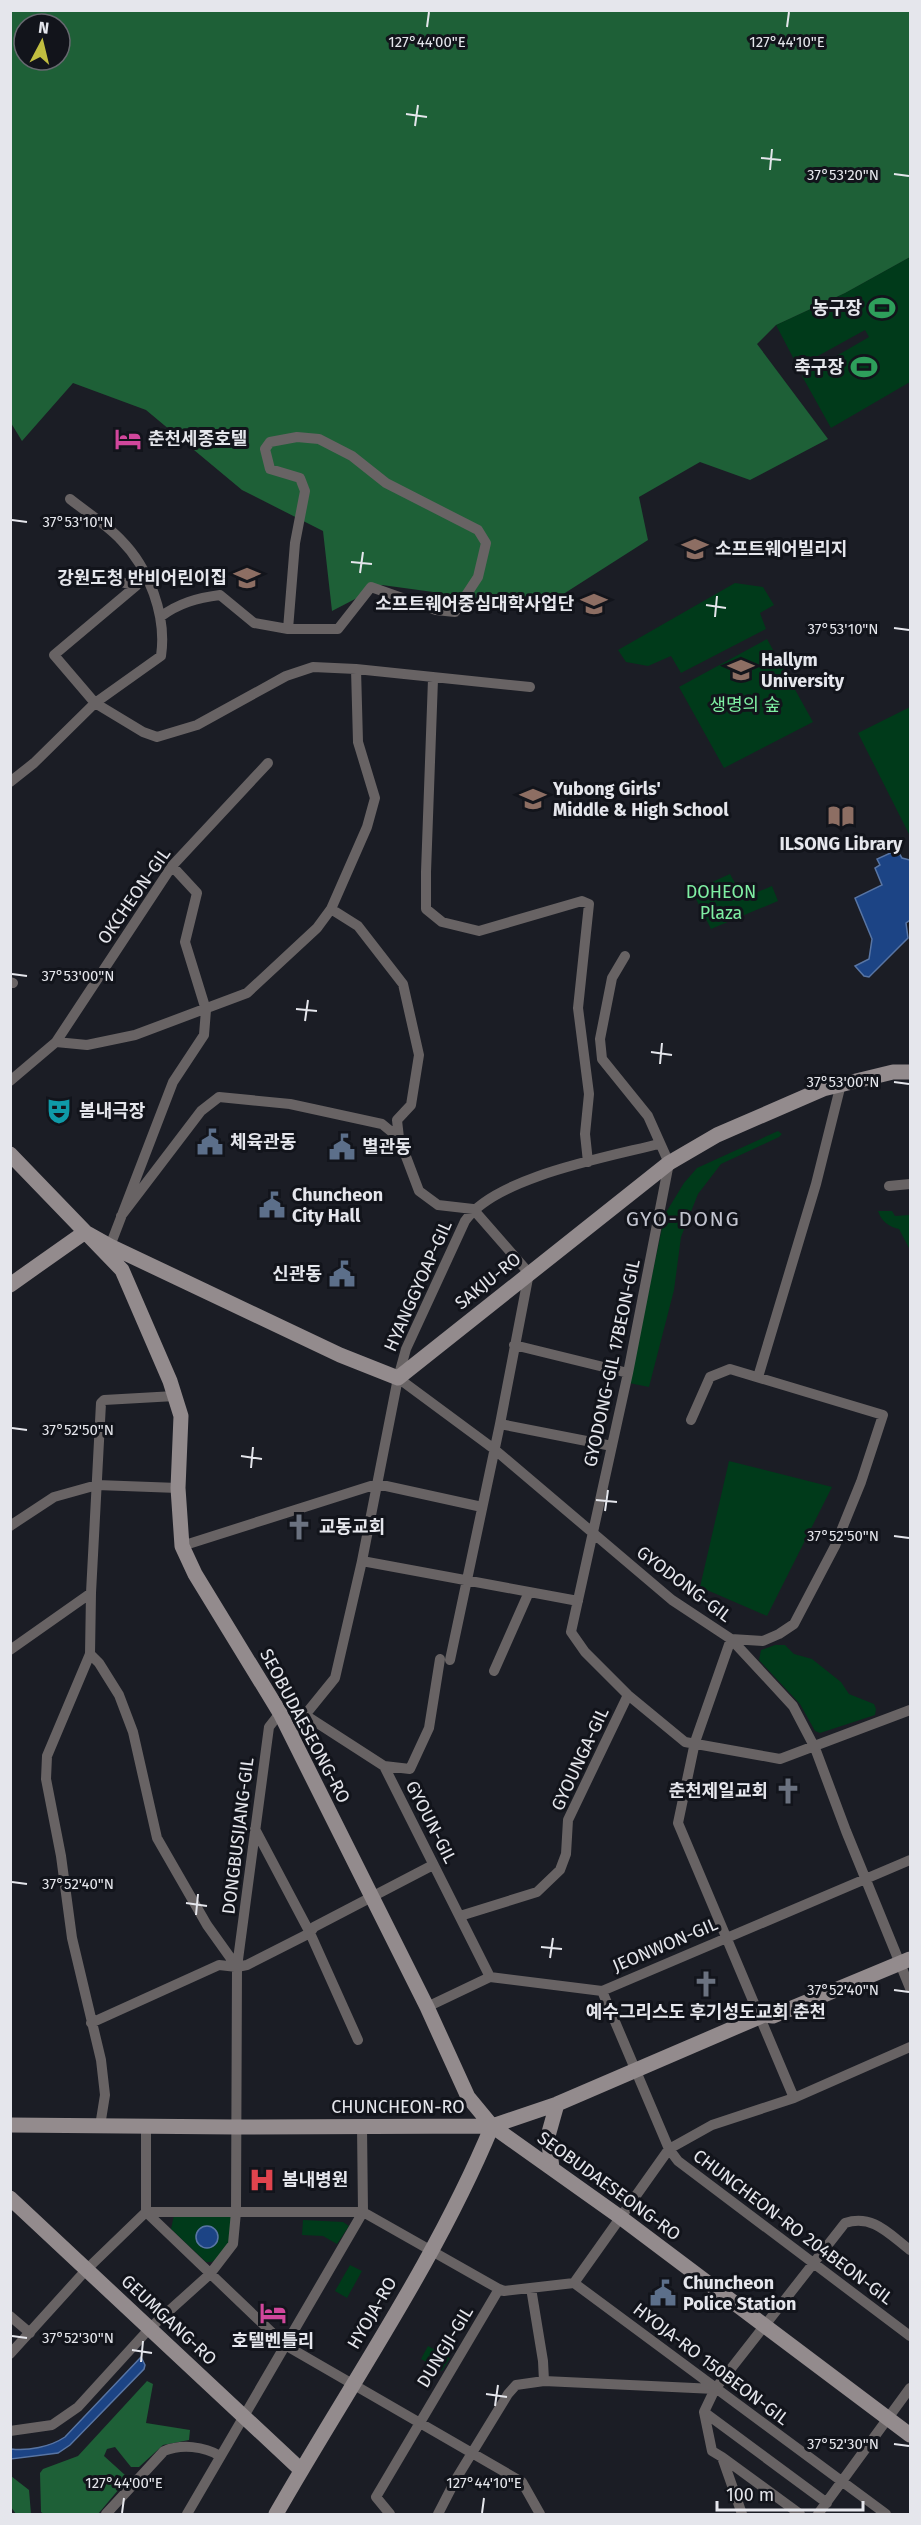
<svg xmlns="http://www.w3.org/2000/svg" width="921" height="2525" font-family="'Fira Sans','Noto Sans KR',sans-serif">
<rect width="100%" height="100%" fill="#1b1d25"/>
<path fill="#003a1a" d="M910,257V382L831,428L802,376L869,337L865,330L798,367L776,325L845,293Z
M735,583L763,587L774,605L760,613L766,629L681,673L671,656L648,666L626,662L618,650Z
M767,639L813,722L724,768L679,687Z
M910,707V706V836L858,733Z
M730,874L743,898L772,886L778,901L711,929L692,891Z
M778,1131L782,1134L779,1137L721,1164L698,1194L681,1237L674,1290L649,1387L629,1383L665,1214L684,1183L697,1168Z
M878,1211H892L895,1216L909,1215L910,1250L899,1229C889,1227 881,1221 878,1211Z
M729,1461L832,1487L767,1616L700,1587Z
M775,1645H785L794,1654L812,1659L841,1682L849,1694L874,1704L876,1709L875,1715L820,1733L815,1731L800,1704L759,1660L761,1650Z
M174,2215L233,2216C231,2238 230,2249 212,2262H206L171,2229Z
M303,2220L343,2222L349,2226L337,2244L323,2236L302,2235Z
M350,2265L362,2271L347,2298L335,2291Z
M428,2346L450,2358L442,2371L421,2359Z"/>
<path fill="#1e6037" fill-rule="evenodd" d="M11,11H910V257L845,293L776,325L757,344L828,439L750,480L700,462L639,497L648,540L543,607L382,585L332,611L323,531L242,490L146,410L73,383L22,441L11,423ZM24,24H60V60H24Z
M147,2381L153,2384L146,2423L190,2430L189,2440L163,2445L139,2467H131L115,2447L107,2449L104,2456L125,2475V2482L98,2514H44L41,2512L40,2473L43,2469L78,2456Z
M11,2476L29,2490L31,2514H16L11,2507Z"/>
<path fill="#1c4485" stroke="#5875a4" stroke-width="1.5" d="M897,850L902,858L910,860V920L906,923L908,938L869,977L864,976L855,966L869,959L872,939L855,898L882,885L875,868L880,865L877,859Z
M196 2237a11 11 0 1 1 22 0a11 11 0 1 1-22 0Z
M141,2357L145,2365L144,2369L70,2445L58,2453L11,2459V2449C28,2451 50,2447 65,2437Z"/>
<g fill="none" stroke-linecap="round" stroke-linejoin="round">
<path stroke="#686364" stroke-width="10" d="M146,573L136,586L54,655L95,703L143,732L157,737L197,725L286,676L313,667L356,669L530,687
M106,578L136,586
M160,617C179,603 197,598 220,595L254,623L288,629H338L371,587L436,610L455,612L478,577L486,543L478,530L386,483L352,456L319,439L297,437L270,442L265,449L270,469L300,478L305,491L295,543L288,629
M433,679L426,872V909L442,922L479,931L582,901L589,904L578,1008L589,1094L585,1134L588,1162
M10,782L34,763L95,703L161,656C167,616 149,568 121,540C106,524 86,512 70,499
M331,909L358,926L403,984L419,1055L411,1105L397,1120L399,1138
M625,956L612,978L600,1039L602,1059L648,1116L669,1163L628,1373L571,1632L585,1652L628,1695L685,1742L780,1759L910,1710
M10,982L13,983
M56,1042L87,1045L135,1035L247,993L317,928L331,909L367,827L375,798L358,742L356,669
M10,1081L56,1042L172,866L268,763
M889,1186L910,1184
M121,1216L201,1111L219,1097L290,1104L382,1124L399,1138L419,1191L438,1205L473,1209L529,1273L500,1424L450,1660
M110,1246L173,1082L204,1035L206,1010L185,942L197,893L172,866
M514,1345L628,1373
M758,1377L816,1184L841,1084
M398,1378L494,1449L672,1600L731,1639L763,1641L779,1634L794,1624L835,1546L861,1482L883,1415L730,1369L710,1377L691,1420
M500,1424L612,1446
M10,1526L54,1497L97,1485L178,1488
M182,1546L377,1484L482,1507
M362,1561L578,1601
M10,1650L91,1593
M90,1654L99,1663L119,1695L133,1732L157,1838L207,1925L237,1967
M494,1671L529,1592
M305,1715L384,1766L490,1977
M292,1738L305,1715L335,1678L362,1561L398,1378L406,1349L465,1221C495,1177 608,1157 659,1144
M384,1766L410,1769L429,1728L440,1659
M255,1829L310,1933L358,2040
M460,1916L537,1892L560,1870L566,1854L568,1820L628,1695
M602,1991L669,2149L678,2161L910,2336
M427,2007L490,1977L602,1991L910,1860
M91,2023L219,1965L237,1967L247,1965L310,1933L314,1927L433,1865
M794,2098L678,1823L695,1742L731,1639L793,1706L815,1748L846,1831L910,1988
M100,2126L105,2095L101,2060L72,1938L61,1856L46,1779L47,1756L90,1654L91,1593L101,1403L104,1400L175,1396
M146,2126V2212L285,2345L522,2482L540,2514
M574,2283L669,2149L712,2125L794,2098L910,2047
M531,2288L543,2361L544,2381
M10,2316L30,2333
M10,2354L87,2269L146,2212H363L499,2289L504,2291L574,2283L886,2514
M704,2412L827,2503
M10,2431L52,2425L78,2407L150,2328L210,2274L233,2244L236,2212L237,1967L269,1727L280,1713
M722,2457L800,2514
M106,2514L164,2451C181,2444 204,2446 220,2456
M187,2514L363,2212L362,2127
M390,2514L376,2497L499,2289
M438,2514L456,2479L508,2394L516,2385L544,2381L715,2389
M742,2514L722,2457L712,2451L704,2412L715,2389L845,2223C873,2214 889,2234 910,2250
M818,2514L910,2388"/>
<path stroke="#938b8d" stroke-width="15" d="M10,1154L122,1270L170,1381L181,1416L178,1488L182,1546L195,1574L280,1713L427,2007L468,2097L492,2126L620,2217L910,2435
M10,1285L85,1232L110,1246L340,1355L398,1378L669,1163L717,1135L823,1089L893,1072H910
M10,2125L236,2127L492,2126L557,2104L764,2015L773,2016L910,1959
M552,2168L548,2136L557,2104
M10,2198L301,2470
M276,2514C349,2386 435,2263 492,2126"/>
</g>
<path fill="none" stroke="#e5e6ec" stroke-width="2" d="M427,27L429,12M787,27L789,12M406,114L427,117M415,126L418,105M761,158L781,160M770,170L772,149M894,174L909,176M12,520L27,522M351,562L372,564M360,573L363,552M706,605L726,608M715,617L717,596M894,628L909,630M12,974L27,976M296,1009L317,1011M305,1021L308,1000M651,1052L672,1055M660,1064L662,1043M894,1082L909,1084M12,1428L27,1430M241,1456L262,1459M251,1468L253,1447M596,1500L617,1502M605,1511L608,1490M894,1536L909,1538M12,1882L27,1884M186,1903L207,1906M196,1915L198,1894M541,1947L562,1949M550,1958L553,1938M894,1990L909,1992M12,2336L27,2338M132,2350L152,2353M141,2362L143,2341M486,2394L507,2397M495,2406L498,2385M894,2444L909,2446M122,2513L124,2498M482,2513L484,2498"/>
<defs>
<g id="stadium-bare" transform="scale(2.07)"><path d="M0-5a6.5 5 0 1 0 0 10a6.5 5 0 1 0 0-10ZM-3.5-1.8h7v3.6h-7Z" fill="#2e9e5b" stroke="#12141b" stroke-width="2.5" paint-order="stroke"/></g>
<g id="hotel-bare" transform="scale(2.07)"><path d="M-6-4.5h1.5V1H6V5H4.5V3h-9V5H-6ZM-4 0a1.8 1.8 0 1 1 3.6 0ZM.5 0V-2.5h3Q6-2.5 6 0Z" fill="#d1479c" stroke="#12141b" stroke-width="2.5" paint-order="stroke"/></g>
<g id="university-bare" transform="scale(2.07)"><path d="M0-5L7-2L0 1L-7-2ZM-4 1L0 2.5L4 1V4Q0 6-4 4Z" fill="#8d6e63" stroke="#12141b" stroke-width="2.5" paint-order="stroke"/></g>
<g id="school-bare" transform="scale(2.07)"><path d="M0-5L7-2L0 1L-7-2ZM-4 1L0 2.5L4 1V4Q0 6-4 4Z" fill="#8d6e63" stroke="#12141b" stroke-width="2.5" paint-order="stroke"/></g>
<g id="library-bare" transform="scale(2.07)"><path d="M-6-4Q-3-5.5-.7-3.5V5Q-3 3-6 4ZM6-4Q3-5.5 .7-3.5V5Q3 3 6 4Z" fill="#8d6e63" stroke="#12141b" stroke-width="2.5" paint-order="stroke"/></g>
<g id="theatre-bare" transform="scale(2.07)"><path d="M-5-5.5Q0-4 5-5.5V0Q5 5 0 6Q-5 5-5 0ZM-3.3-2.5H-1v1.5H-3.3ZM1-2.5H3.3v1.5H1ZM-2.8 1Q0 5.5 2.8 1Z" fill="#0f9aa8" stroke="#12141b" stroke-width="2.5" paint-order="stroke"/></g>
<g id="civic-bare" transform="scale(2.07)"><path d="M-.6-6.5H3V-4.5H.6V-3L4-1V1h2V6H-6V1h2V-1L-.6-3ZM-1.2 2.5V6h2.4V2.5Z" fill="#5c6f8a" stroke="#12141b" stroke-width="2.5" paint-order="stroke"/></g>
<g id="church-bare" transform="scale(2.07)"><path d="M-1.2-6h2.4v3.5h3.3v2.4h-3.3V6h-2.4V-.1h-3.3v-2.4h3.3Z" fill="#6b7280" stroke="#12141b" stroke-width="2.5" paint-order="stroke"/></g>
<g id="hospital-bare" transform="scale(2.07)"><path d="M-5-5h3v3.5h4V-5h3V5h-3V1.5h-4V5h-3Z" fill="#e0444e" stroke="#12141b" stroke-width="2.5" paint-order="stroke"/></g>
</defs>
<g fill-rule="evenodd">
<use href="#stadium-bare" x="882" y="308"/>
<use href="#stadium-bare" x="864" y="367"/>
<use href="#hotel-bare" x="128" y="439"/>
<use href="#university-bare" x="695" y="549"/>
<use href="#school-bare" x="247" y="578"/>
<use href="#university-bare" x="594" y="604"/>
<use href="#university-bare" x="741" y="670"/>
<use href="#school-bare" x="533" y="799"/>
<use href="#library-bare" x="841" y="816"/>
<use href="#theatre-bare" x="59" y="1111"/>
<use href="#civic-bare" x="210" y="1142"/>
<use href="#civic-bare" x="342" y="1147"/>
<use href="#civic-bare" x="272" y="1205"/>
<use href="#civic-bare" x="342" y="1274"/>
<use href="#church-bare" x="299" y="1527"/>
<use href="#church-bare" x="788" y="1791"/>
<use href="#church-bare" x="706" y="1984"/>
<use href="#hospital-bare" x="262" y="2180"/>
<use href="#civic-bare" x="663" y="2293"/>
<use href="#hotel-bare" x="273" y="2313"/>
</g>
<g text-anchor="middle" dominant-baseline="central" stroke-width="6" stroke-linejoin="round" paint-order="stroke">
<g font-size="18" font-weight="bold" fill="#e5e6ec" stroke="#12141b" text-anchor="start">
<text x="862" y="308" text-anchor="end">농구장</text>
<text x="844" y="367" text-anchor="end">축구장</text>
<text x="148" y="439">춘천세종호텔</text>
<text x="715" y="549">소프트웨어빌리지</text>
<text x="227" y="578" text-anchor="end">강원도청 반비어린이집</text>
<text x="574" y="604" text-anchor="end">소프트웨어중심대학사업단</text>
<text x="761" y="660">Hallym<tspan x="761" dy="21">University</tspan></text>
<text x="553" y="789">Yubong Girls'<tspan x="553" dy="21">Middle &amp; High School</tspan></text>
<text x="841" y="844" text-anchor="middle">ILSONG Library</text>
<text x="79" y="1111">봄내극장</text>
<text x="230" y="1142">체육관동</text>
<text x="362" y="1147">별관동</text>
<text x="292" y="1195">Chuncheon<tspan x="292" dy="21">City Hall</tspan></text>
<text x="322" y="1274" text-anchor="end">신관동</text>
<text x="319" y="1527">교동교회</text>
<text x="768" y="1791" text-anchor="end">춘천제일교회</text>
<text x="706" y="2012" text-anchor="middle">예수그리스도 후기성도교회 춘천</text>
<text x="282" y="2180">봄내병원</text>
<text x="683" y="2283">Chuncheon<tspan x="683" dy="21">Police Station</tspan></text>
<text x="273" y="2341" text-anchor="middle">호텔벤틀리</text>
</g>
<g font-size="18" fill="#7fefa3" stroke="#12141b">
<text x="745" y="705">생명의 숲</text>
<text x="721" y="892">DOHEON<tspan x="721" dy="21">Plaza</tspan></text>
</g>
<g font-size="18" fill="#e5e6ec" stroke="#12141b">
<text transform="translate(134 896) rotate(-55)">OKCHEON-GIL</text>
<text transform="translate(488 1281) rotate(-39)">SAKJU-RO</text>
<text transform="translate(418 1286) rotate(-66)">HYANGGYOAP-GIL</text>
<text transform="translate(612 1363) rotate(-78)">GYODONG-GIL 17BEON-GIL</text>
<text transform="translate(684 1584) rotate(37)">GYODONG-GIL</text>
<text transform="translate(305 1726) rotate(62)">SEOBUDAESEONG-RO</text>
<text transform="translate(580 1759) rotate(-65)">GYOUNGA-GIL</text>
<text transform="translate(431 1822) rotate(63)">GYOUN-GIL</text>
<text transform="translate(238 1836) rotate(-83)">DONGBUSIJANG-GIL</text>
<text transform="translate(665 1945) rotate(-23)">JEONWON-GIL</text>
<text x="398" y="2107">CHUNCHEON-RO</text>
<text transform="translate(609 2186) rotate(36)">SEOBUDAESEONG-RO</text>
<text transform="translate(793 2227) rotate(37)">CHUNCHEON-RO 204BEON-GIL</text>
<text transform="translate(372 2313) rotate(-60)">HYOJA-RO</text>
<text transform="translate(169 2320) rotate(43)">GEUMGANG-RO</text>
<text transform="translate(445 2347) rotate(-59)">DUNGJI-GIL</text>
<text transform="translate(711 2364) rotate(37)">HYOJA-RO 150BEON-GIL</text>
</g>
<g font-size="21" letter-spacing="1.5" fill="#c1c3ce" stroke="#12141b">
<text x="683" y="1219">GYO-DONG</text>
</g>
</g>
<g font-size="15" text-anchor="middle" fill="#e5e6ec" stroke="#12141b" stroke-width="6" stroke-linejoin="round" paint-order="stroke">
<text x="427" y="47">127°44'00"E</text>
<text x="787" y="47">127°44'10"E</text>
<text x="843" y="180">37°53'20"N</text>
<text x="78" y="527">37°53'10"N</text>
<text x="843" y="634">37°53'10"N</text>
<text x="78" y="981">37°53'00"N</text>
<text x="843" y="1087">37°53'00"N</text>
<text x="78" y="1435">37°52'50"N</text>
<text x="843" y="1541">37°52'50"N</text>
<text x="78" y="1889">37°52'40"N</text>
<text x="843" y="1995">37°52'40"N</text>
<text x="78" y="2343">37°52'30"N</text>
<text x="843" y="2449">37°52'30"N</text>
<text x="124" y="2488">127°44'00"E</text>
<text x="484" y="2488">127°44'10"E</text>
</g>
<rect width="921" height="2525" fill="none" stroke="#e5e6ec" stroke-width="24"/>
<g transform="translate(42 42) rotate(7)"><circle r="28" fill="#12141b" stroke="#66686f" stroke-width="1.5"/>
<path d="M0-4.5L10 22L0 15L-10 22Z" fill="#c1be40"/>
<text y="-9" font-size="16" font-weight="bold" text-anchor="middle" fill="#e5e6ec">N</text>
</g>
<path d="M717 2501v9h146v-9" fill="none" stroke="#e5e6ec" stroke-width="3"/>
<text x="726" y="2501" font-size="18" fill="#e5e6ec" stroke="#12141b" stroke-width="4.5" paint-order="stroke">100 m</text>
</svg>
